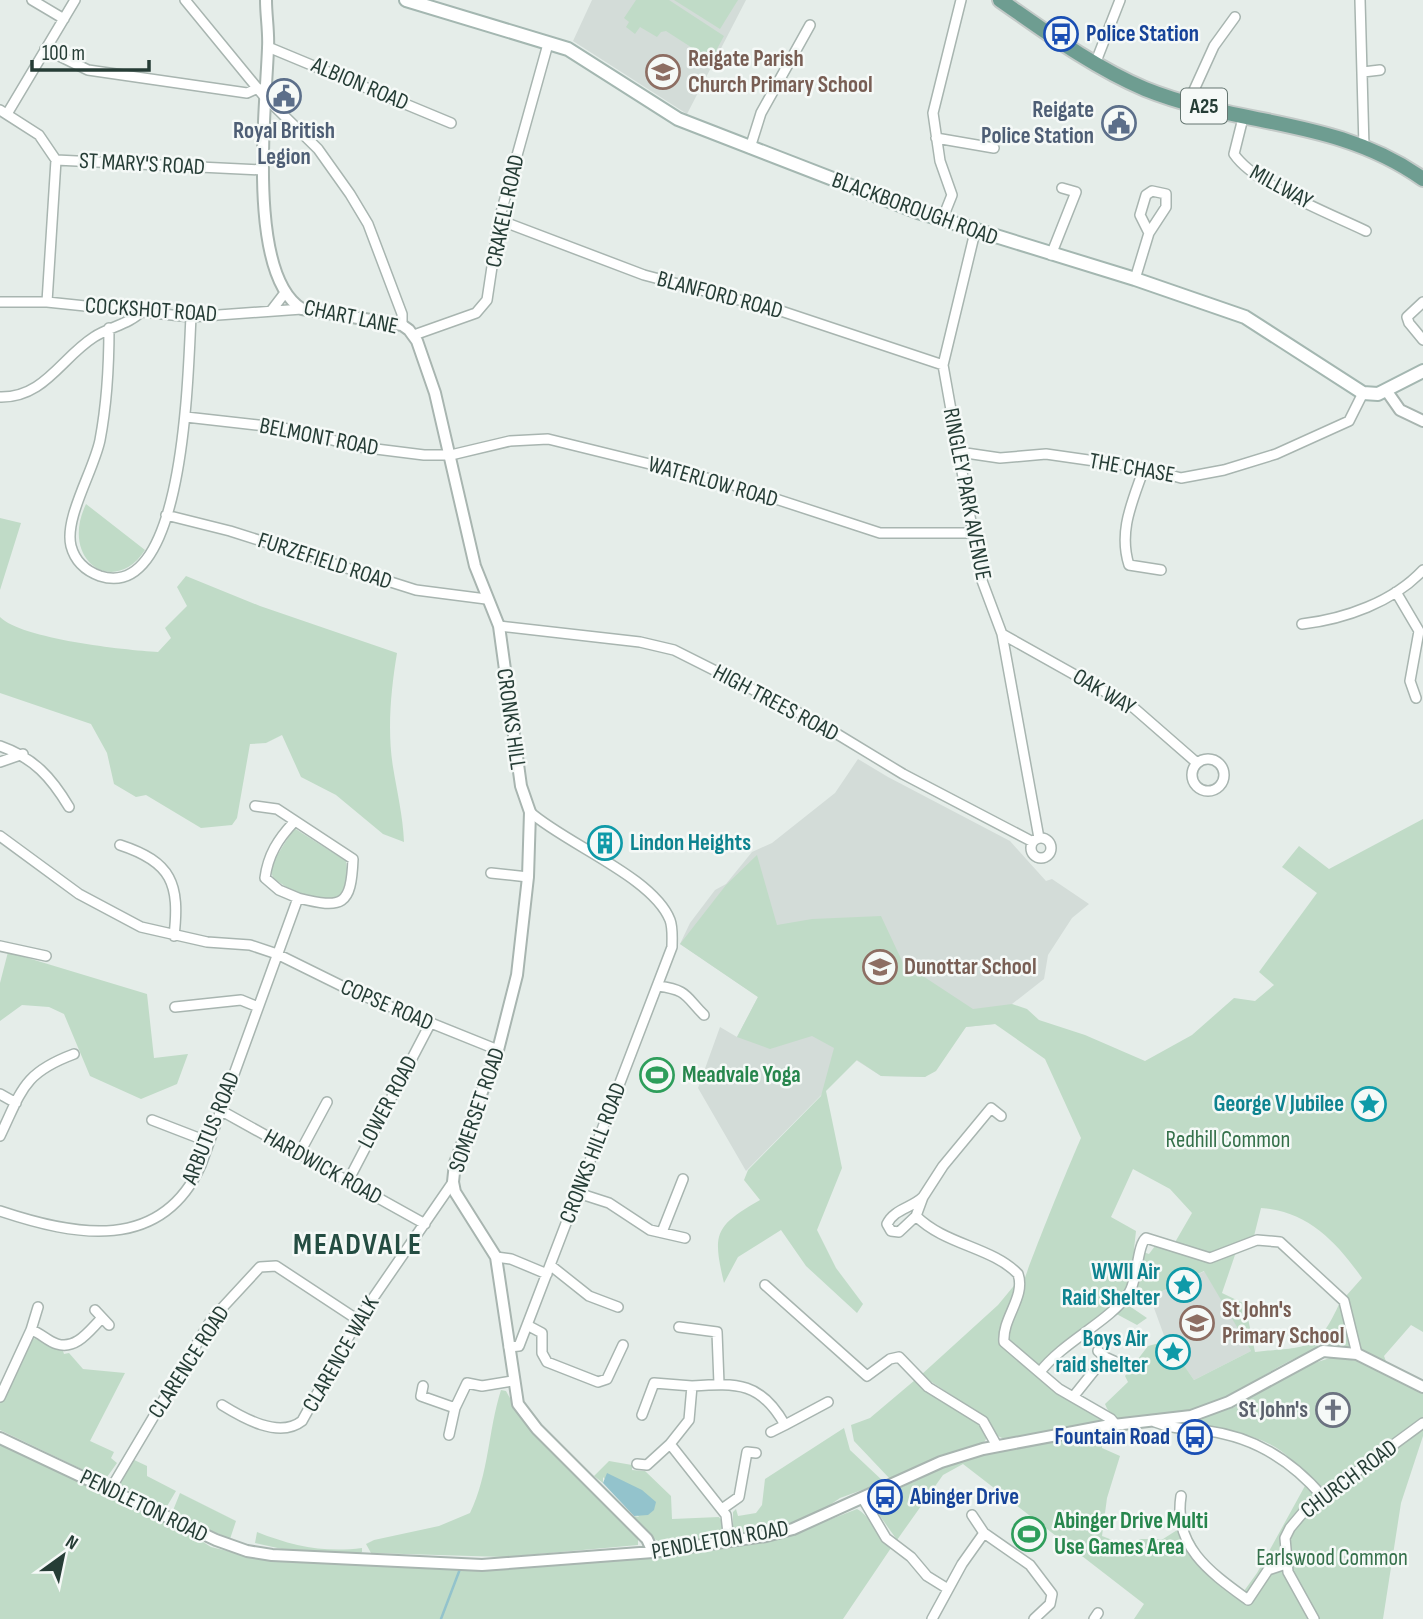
<svg xmlns="http://www.w3.org/2000/svg" width="1423" height="1619" font-family="'Sofia Sans Condensed',sans-serif">
<rect width="100%" height="100%" fill="#e5ede9"/>
<path fill="#d3dcd8" d="M592,0H746L687,114L573,41Z
M858,759L888,777L1010,841L1046,881L1052,879L1089,904L1072,918L1048,955L1044,979L1012,1004L995,1024L966,1027L925,1077L881,1076L856,1060L746,1171L698,1088L720,1027L737,1037L758,997L680,944L690,923L715,890L726,884L752,852L772,843L835,793Z
M1205,1271L1251,1351L1194,1380L1166,1341L1150,1297Z"/>
<path fill="#c0dbc7" d="M636,0H669L724,36L711,60L666,31L661,32L657,37L640,27L635,34L626,27L629,22L624,18Z
M674,0H738L720,29Z
M86,504L145,550C114,598 59,560 86,504Z
M0,518L21,523L0,590Z
M186,576L260,606L397,653C391,689 387,730 393,767C397,792 403,816 404,842L383,834L336,795L301,777L282,735L266,743L250,744L237,818L232,825L201,828L146,795L136,797L114,784L107,753L91,724L0,693V617C22,639 124,650 158,652L171,638L165,628L187,606L177,587Z
M1423,819V1332L1411,1325L1384,1356L1387,1364L1360,1349L1346,1296L1362,1278C1336,1241 1307,1211 1261,1208L1254,1236L1210,1254L1174,1244L1192,1213L1170,1189L1133,1169L1111,1217L1136,1231L1134,1249L1149,1254L1155,1246L1202,1259L1236,1252L1222,1293L1245,1304L1255,1352C1306,1346 1317,1354 1340,1302L1353,1348C1299,1341 1260,1384 1214,1404C1187,1416 1152,1417 1123,1421C1113,1417 1109,1414 1105,1404L1128,1382L1125,1376L1148,1346L1167,1341L1194,1380L1251,1351L1204,1271L1150,1297L1143,1298L1130,1292L1122,1301L1147,1318L1137,1325L1109,1310L1059,1346L1040,1366C1030,1359 1012,1349 1008,1337C1004,1321 1070,1163 1081,1138L1045,1059L995,1024L966,1027L936,1071L925,1077L881,1076L857,1060L826,1091L842,1168L817,1230L836,1268L863,1304L857,1313L806,1266L781,1230L738,1257L724,1283C712,1233 715,1226 760,1200L744,1180L748,1170L821,1096L834,1048L812,1036L770,1049L737,1037L758,997L680,944L726,885L757,855L777,925L812,919L881,916L903,963L973,1009L1012,1004L1027,1009L1039,1020L1085,1035L1145,1061L1192,1035L1234,998L1255,1001L1274,985L1259,972L1317,893L1282,867L1299,846L1329,869Z
M294,828L346,861L349,886L336,900L328,902L292,891L273,878L270,867Z
M8,952L147,994L154,1058L188,1054L177,1084L141,1099L90,1076L64,1014L49,1007L22,1005L0,1021V983Z
M1017,1282L1000,1328V1345L1104,1419L1103,1422L1004,1439L994,1434L982,1415L921,1375L998,1305Z
M33,1338L62,1348L64,1354L69,1353L83,1369L125,1373L90,1441L114,1452L111,1458L117,1463L107,1477H98L0,1430V1401Z
M1333,1357L1357,1361L1423,1391V1436L1401,1503L1383,1619H1134L1144,1604L963,1464L943,1475L897,1540L875,1509L876,1504L896,1490L961,1459L1102,1432V1448L1120,1456L1107,1498L1102,1536L1135,1549L1139,1539H1163L1185,1525L1206,1562L1244,1591L1257,1573L1306,1484C1288,1434 1226,1429 1180,1425L1235,1407L1302,1367Z
M915,1380L982,1425L988,1436L983,1444L941,1455L890,1479L854,1441L851,1425L870,1418Z
M501,1390L506,1391L520,1416L638,1536V1545L505,1557L371,1553L366,1544L374,1540L439,1526L470,1513C489,1474 488,1431 501,1390Z
M844,1428L850,1450L884,1482L840,1498L814,1516L762,1532L742,1535L737,1533L733,1527V1512L736,1509L738,1516L756,1513L762,1505L765,1479Z
M0,1441L184,1530L211,1547L256,1558L492,1569L737,1546L796,1533L857,1509C872,1517 877,1537 891,1548L843,1619H0Z
M130,1458L147,1466V1476L176,1491L166,1508L120,1486L119,1481Z
M609,1461L632,1465V1470L645,1471L671,1496L672,1519L719,1517L723,1523L721,1532C709,1543 670,1547 656,1540C645,1534 640,1525 634,1516L639,1517L603,1477V1483L594,1476Z
M180,1493L236,1521L230,1539L172,1513Z
M1028,1518L1044,1529L1030,1550L1013,1539Z
M257,1532C292,1546 325,1553 362,1548V1552L357,1555L291,1551L255,1543Z"/>
<path fill="#93c3cc" d="M607,1473L642,1490L656,1502L654,1510L648,1515L634,1516L603,1483Z"/>
<g fill="none" stroke-linecap="round" stroke-linejoin="round">
<path stroke="#93c3cc" stroke-width="2.5" d="M441,1619L460,1569"/>
<g stroke="#a8b5b0" stroke-width="12">
<path id="minor" d="M32,0L64,19
M185,0L263,95L318,149L350,194L368,224L402,314V325
M1360,0L1364,147
M268,47L451,123
M45,49L88,70L247,93L258,88
M1095,64L1120,0
M1363,72L1380,70
M1189,101L1214,46L1235,17
M0,110L39,135L56,160L263,170
M7,114L75,0
M1243,118L1234,154C1255,185 1331,214 1366,231
M936,138L994,148
M750,148L761,113L810,25
M1152,191L1166,194V207L1149,233L1140,215L1146,195Z
M499,220L644,275L781,311L943,365
M942,220L952,195L940,161L933,113L961,0
M975,232L943,365L981,578L1002,634L1039,838
M1051,255L1076,192L1062,188
M1135,279L1149,233
M0,302H47L191,317L302,309
M47,302L56,160
M1423,302L1407,317L1409,323L1423,340
M271,311L284,294
M109,328C109,365 107,403 100,440C94,470 64,518 71,546C75,561 86,571 100,576C186,604 188,365 191,317
M414,335L476,313L487,300L499,220L548,44
M0,397C44,398 61,358 94,337C109,327 130,324 142,311
M186,417L284,428L360,447L424,455H451L510,441L548,439L727,483L880,533H974
M959,452L1000,458L1046,454L1144,468L1181,478L1224,470L1276,454L1349,421L1363,393
M1144,468C1133,501 1118,530 1129,565L1161,570
M166,515L230,531L416,590L486,599
M1396,592L1419,631L1410,681L1416,698
M1302,624C1345,619 1393,602 1423,570
M499,626L640,642L674,650L819,723L903,774L1033,842
M1002,634L1134,708L1197,763
M0,746C34,758 51,777 69,807
M1192 775a16 16 0 1 1 32 0a16 16 0 1 1-32 0Z
M0,762L23,754
M294,822C278,839 268,855 265,878L279,890L298,898
M0,836L79,894L141,927L207,942L250,945L277,954L354,992L498,1050
M1031 848a10 10 0 1 1 20 0a10 10 0 1 1-20 0Z
M120,845C172,862 180,884 174,936
M491,873L528,877
M0,946L46,956
M658,986C688,990 685,996 704,1015
M175,1007L241,1000L258,1007
M0,1094L16,1103
M220,1110L425,1224
M152,1120L209,1142
M0,1136C22,1090 23,1073 74,1054
M299,1154L327,1102
M348,1181L430,1024
M578,1193L609,1203L650,1230L685,1238
M923,1197C912,1208 894,1209 887,1224L891,1231L899,1232L916,1216L923,1197L943,1166L991,1108L1001,1116
M0,1211C75,1236 161,1253 201,1165L298,898C343,909 351,906 353,859L277,809L255,806
M916,1216C945,1245 992,1247 1018,1274C1026,1297 1002,1318 1004,1342L1059,1389L1111,1419L1116,1425
M662,1232L683,1179
M496,1257L511,1259L547,1274
M550,1265L589,1296L618,1307
M765,1285L867,1376L890,1359L899,1357L928,1387L983,1421L997,1446
M95,1310L109,1325
M527,1325L542,1333V1353L547,1362L598,1382L607,1379L623,1345
M679,1327L717,1332L719,1384
M31,1330C41,1333 47,1341 57,1344C76,1350 89,1331 101,1319
M509,1347L519,1346L672,947C672,938 673,928 670,920C653,877 566,844 530,812
M1105,1357L1116,1362
M1040,1372C1064,1341 1109,1322 1129,1293C1138,1279 1137,1245 1146,1238L1210,1258L1257,1240L1280,1242L1344,1301L1357,1354
M423,1386L421,1396L455,1408L467,1383L482,1386L512,1381
M0,1397L31,1330L38,1307
M1073,1397L1105,1357L1098,1351
M222,1405C243,1418 279,1439 302,1421L358,1320L453,1182
M642,1415L654,1383L692,1386
M1155,1422C1172,1429 1190,1429 1208,1431C1254,1437 1293,1462 1323,1497
M771,1432L785,1425
M449,1435L455,1408
M637,1464L647,1465L670,1444
M110,1490L211,1320L260,1267L276,1266L358,1320
M1181,1496C1173,1547 1211,1573 1248,1600L1268,1570L1286,1564
M863,1499L886,1538L911,1557L927,1576L948,1589
M722,1509L739,1497L747,1452L756,1453
M972,1515L984,1533
M729,1542L726,1515L670,1444L689,1420L692,1386C738,1383 761,1382 785,1425L828,1402
M932,1619L962,1564L984,1533L1030,1565L1052,1594L1050,1604L1034,1619
M1094,1619L1098,1613
M1314,1619L1288,1572L1285,1538L1290,1528L1306,1509L1423,1423"/>
</g>
<g stroke="#a8b5b0" stroke-width="14">
<path id="tertiary" d="M266,0C266,16 269,32 268,48C266,108 246,274 302,309L402,325L409,330L417,341L435,393L475,566L499,626L521,786L530,812L528,877L517,975L498,1050L455,1163L453,1182L455,1192L496,1257L518,1404L537,1429L647,1539L653,1552
M1386,390L1400,410L1423,421
M0,1438L216,1540L247,1551L272,1555L482,1565L653,1552L766,1536L793,1529L941,1462L983,1449L1105,1426L1191,1416L1229,1402L1323,1351L1357,1354L1423,1387"/>
</g>
<g stroke="#a4b7b1" stroke-width="16">
<path id="secondary" d="M406,0L568,49L678,119L918,212L1135,279L1245,317L1363,393L1378,394L1423,371"/>
</g>
<g stroke="#c2c9c7" stroke-width="18">
<path id="primary" d="M1000,0C1046,32 1093,67 1145,89C1239,127 1336,117 1423,179"/>
</g>
<use href="#minor" stroke="#fff" stroke-width="9"/>
<use href="#tertiary" stroke="#fff" stroke-width="10"/>
<use href="#secondary" stroke="#fff" stroke-width="12"/>
<use href="#primary" stroke="#6e9d91" stroke-width="14"/>
</g>
<defs>
<g id="bus-ring" transform="scale(1.75)"><circle r="9.5" fill="#f5f9f7" stroke="#1a4fb4" stroke-width="1.5"/><path d="M-5-6H5V4H4V6H2V4H-2V6H-4V4H-5ZM-3.5-4V0h7V-4ZM-3.5 1.2v1.5H-2V1.2ZM2 1.2v1.5H3.5V1.2Z" fill="#1a4fb4"/></g>
<g id="school-ring" transform="scale(1.75)"><circle r="9.5" fill="#f5f9f7" stroke="#8d6e63" stroke-width="1.5"/><path d="M0-5L7-2L0 1L-7-2ZM-4 1L0 2.5L4 1V4Q0 6-4 4Z" fill="#8d6e63"/></g>
<g id="civic-ring" transform="scale(1.75)"><circle r="9.5" fill="#f5f9f7" stroke="#5c6f8a" stroke-width="1.5"/><path d="M-.6-6.5H3V-4.5H.6V-3L4-1V1h2V6H-6V1h2V-1L-.6-3ZM-1.2 2.5V6h2.4V2.5Z" fill="#5c6f8a"/></g>
<g id="building-ring" transform="scale(1.75)"><circle r="9.5" fill="#f5f9f7" stroke="#0f9aa8" stroke-width="1.5"/><path d="M-4-6H4V6H1V3H-1V6H-4ZM-2.5-4.3h1.7v1.8h-1.7ZM.8-4.3h1.7v1.8H.8ZM-2.5-1h1.7V.8h-1.7ZM.8-1h1.7V.8H.8Z" fill="#0f9aa8"/></g>
<g id="stadium-ring" transform="scale(1.75)"><circle r="9.5" fill="#f5f9f7" stroke="#2e9e5b" stroke-width="1.5"/><path d="M0-5a6.5 5 0 1 0 0 10a6.5 5 0 1 0 0-10ZM-3.5-1.8h7v3.6h-7Z" fill="#2e9e5b"/></g>
<g id="sight-ring" transform="scale(1.75)"><circle r="9.5" fill="#f5f9f7" stroke="#0f9aa8" stroke-width="1.5"/><path d="M0-6L1.8-2.2L6-1.7L2.9 1.2L3.7 5.4L0 3.3L-3.7 5.4L-2.9 1.2L-6-1.7L-1.8-2.2Z" fill="#0f9aa8"/></g>
<g id="church-ring" transform="scale(1.75)"><circle r="9.5" fill="#f5f9f7" stroke="#6b7280" stroke-width="1.5"/><path d="M-1.2-6h2.4v3.5h3.3v2.4h-3.3V6h-2.4V-.1h-3.3v-2.4h3.3Z" fill="#6b7280"/></g>
</defs>
<g fill-rule="evenodd">
<use href="#bus-ring" x="1061" y="34"/>
<use href="#school-ring" x="663" y="72"/>
<use href="#civic-ring" x="284" y="96"/>
<use href="#civic-ring" x="1119" y="123"/>
<use href="#building-ring" x="605" y="843"/>
<use href="#school-ring" x="880" y="967"/>
<use href="#stadium-ring" x="657" y="1075"/>
<use href="#sight-ring" x="1369" y="1104"/>
<use href="#sight-ring" x="1184" y="1285"/>
<use href="#school-ring" x="1197" y="1323"/>
<use href="#sight-ring" x="1173" y="1352"/>
<use href="#church-ring" x="1333" y="1410"/>
<use href="#bus-ring" x="1195" y="1437"/>
<use href="#bus-ring" x="885" y="1497"/>
<use href="#stadium-ring" x="1029" y="1534"/>
</g>
<g text-anchor="middle" dominant-baseline="central" stroke-width="5" stroke-linejoin="round" paint-order="stroke">
<rect fill="#f5f9f7" stroke="#647570" stroke-width="2" x="1181" y="88.5" width="46" height="35" rx="5"/>
<g font-size="21" font-weight="bold" fill="#263d36">
<text x="1204" y="106">A25</text>
</g>
<g font-size="23" font-weight="bold" fill="#164399" stroke="#f5f9f7" text-anchor="start">
<text x="1086" y="34">Police Station</text>
<text x="1170" y="1437" text-anchor="end">Fountain Road</text>
<text x="910" y="1497">Abinger Drive</text>
</g>
<g font-size="23" font-weight="bold" fill="#785e54" stroke="#f5f9f7" text-anchor="start">
<text x="688" y="59">Reigate Parish<tspan x="688" dy="26">Church Primary School</tspan></text>
<text x="904" y="967">Dunottar School</text>
<text x="1222" y="1310">St John's<tspan x="1222" dy="26">Primary School</tspan></text>
</g>
<g font-size="23" fill="#263d36" stroke="#f5f9f7">
<text transform="translate(360 84) rotate(23)">ALBION ROAD</text>
<text transform="translate(142 164) rotate(3)">ST MARY'S ROAD</text>
<text transform="translate(1281 187) rotate(29)">MILLWAY</text>
<text transform="translate(915 209) rotate(20)">BLACKBOROUGH ROAD</text>
<text transform="translate(505 211) rotate(-78)">CRAKELL ROAD</text>
<text transform="translate(720 295) rotate(15)">BLANFORD ROAD</text>
<text transform="translate(151 310) rotate(4)">COCKSHOT ROAD</text>
<text transform="translate(351 317) rotate(12)">CHART LANE</text>
<text transform="translate(319 437) rotate(11)">BELMONT ROAD</text>
<text transform="translate(1132 468) rotate(10)">THE CHASE</text>
<text transform="translate(713 482) rotate(16)">WATERLOW ROAD</text>
<text transform="translate(967 494) rotate(79)">RINGLEY PARK AVENUE</text>
<text transform="translate(325 561) rotate(18)">FURZEFIELD ROAD</text>
<text transform="translate(1104 692) rotate(31)">OAK WAY</text>
<text transform="translate(776 703) rotate(28)">HIGH TREES ROAD</text>
<text transform="translate(511 719) rotate(82)">CRONKS HILL</text>
<text transform="translate(387 1005) rotate(23)">COPSE ROAD</text>
<text transform="translate(388 1102) rotate(-62)">LOWER ROAD</text>
<text transform="translate(477 1110) rotate(-71)">SOMERSET ROAD</text>
<text transform="translate(211 1128) rotate(-68)">ARBUTUS ROAD</text>
<text transform="translate(593 1153) rotate(-69)">CRONKS HILL ROAD</text>
<text transform="translate(323 1167) rotate(29)">HARDWICK ROAD</text>
<text transform="translate(341 1354) rotate(-60)">CLARENCE WALK</text>
<text transform="translate(189 1362) rotate(-57)">CLARENCE ROAD</text>
<text transform="translate(1349 1479) rotate(-37)">CHURCH ROAD</text>
<text transform="translate(144 1506) rotate(26)">PENDLETON ROAD</text>
<text transform="translate(720 1540) rotate(-10)">PENDLETON ROAD</text>
</g>
<g font-size="23" font-weight="bold" fill="#4e5e75" stroke="#f5f9f7" text-anchor="end">
<text x="1094" y="110">Reigate<tspan x="1094" dy="26">Police Station</tspan></text>
<text x="284" y="131" text-anchor="middle">Royal British<tspan x="284" dy="26">Legion</tspan></text>
</g>
<g font-size="23" font-weight="bold" fill="#0d838f" stroke="#f5f9f7" text-anchor="end">
<text x="630" y="843" text-anchor="start">Lindon Heights</text>
<text x="1344" y="1104">George V Jubilee</text>
<text x="1160" y="1272">WWII Air<tspan x="1160" dy="26">Raid Shelter</tspan></text>
<text x="1148" y="1339">Boys Air<tspan x="1148" dy="26">raid shelter</tspan></text>
</g>
<g font-size="23" font-weight="bold" fill="#27864d" stroke="#f5f9f7" text-anchor="start">
<text x="682" y="1075">Meadvale Yoga</text>
<text x="1054" y="1521">Abinger Drive Multi<tspan x="1054" dy="26">Use Games Area</tspan></text>
</g>
<g font-size="23" fill="#34704a" stroke="#f5f9f7">
<text x="1228" y="1140">Redhill Common</text>
<text x="1332" y="1558">Earlswood Common</text>
</g>
<g font-size="23" font-weight="bold" fill="#5b616d" stroke="#f5f9f7" text-anchor="end">
<text x="1308" y="1410">St John's</text>
</g>
<g font-size="30" font-weight="bold" letter-spacing="2" fill="#244d42" stroke="#f5f9f7">
<text x="358" y="1245">MEADVALE</text>
</g>
</g>
<g transform="translate(63 1556) rotate(33)" stroke="#f5f9f7" stroke-width="5" paint-order="stroke">
<path d="M0-5L12 26L0 18L-12 26Z" fill="#263d36"/>
<text y="-10" font-size="19" font-weight="bold" text-anchor="middle" fill="#263d36">N</text>
</g>
<path d="M32 60v10h117v-10" fill="none" stroke="#263d36" stroke-width="3.5"/>
<text x="42" y="60" font-size="21" fill="#263d36" stroke="#f5f9f7" stroke-width="5" paint-order="stroke">100 m</text>
</svg>
